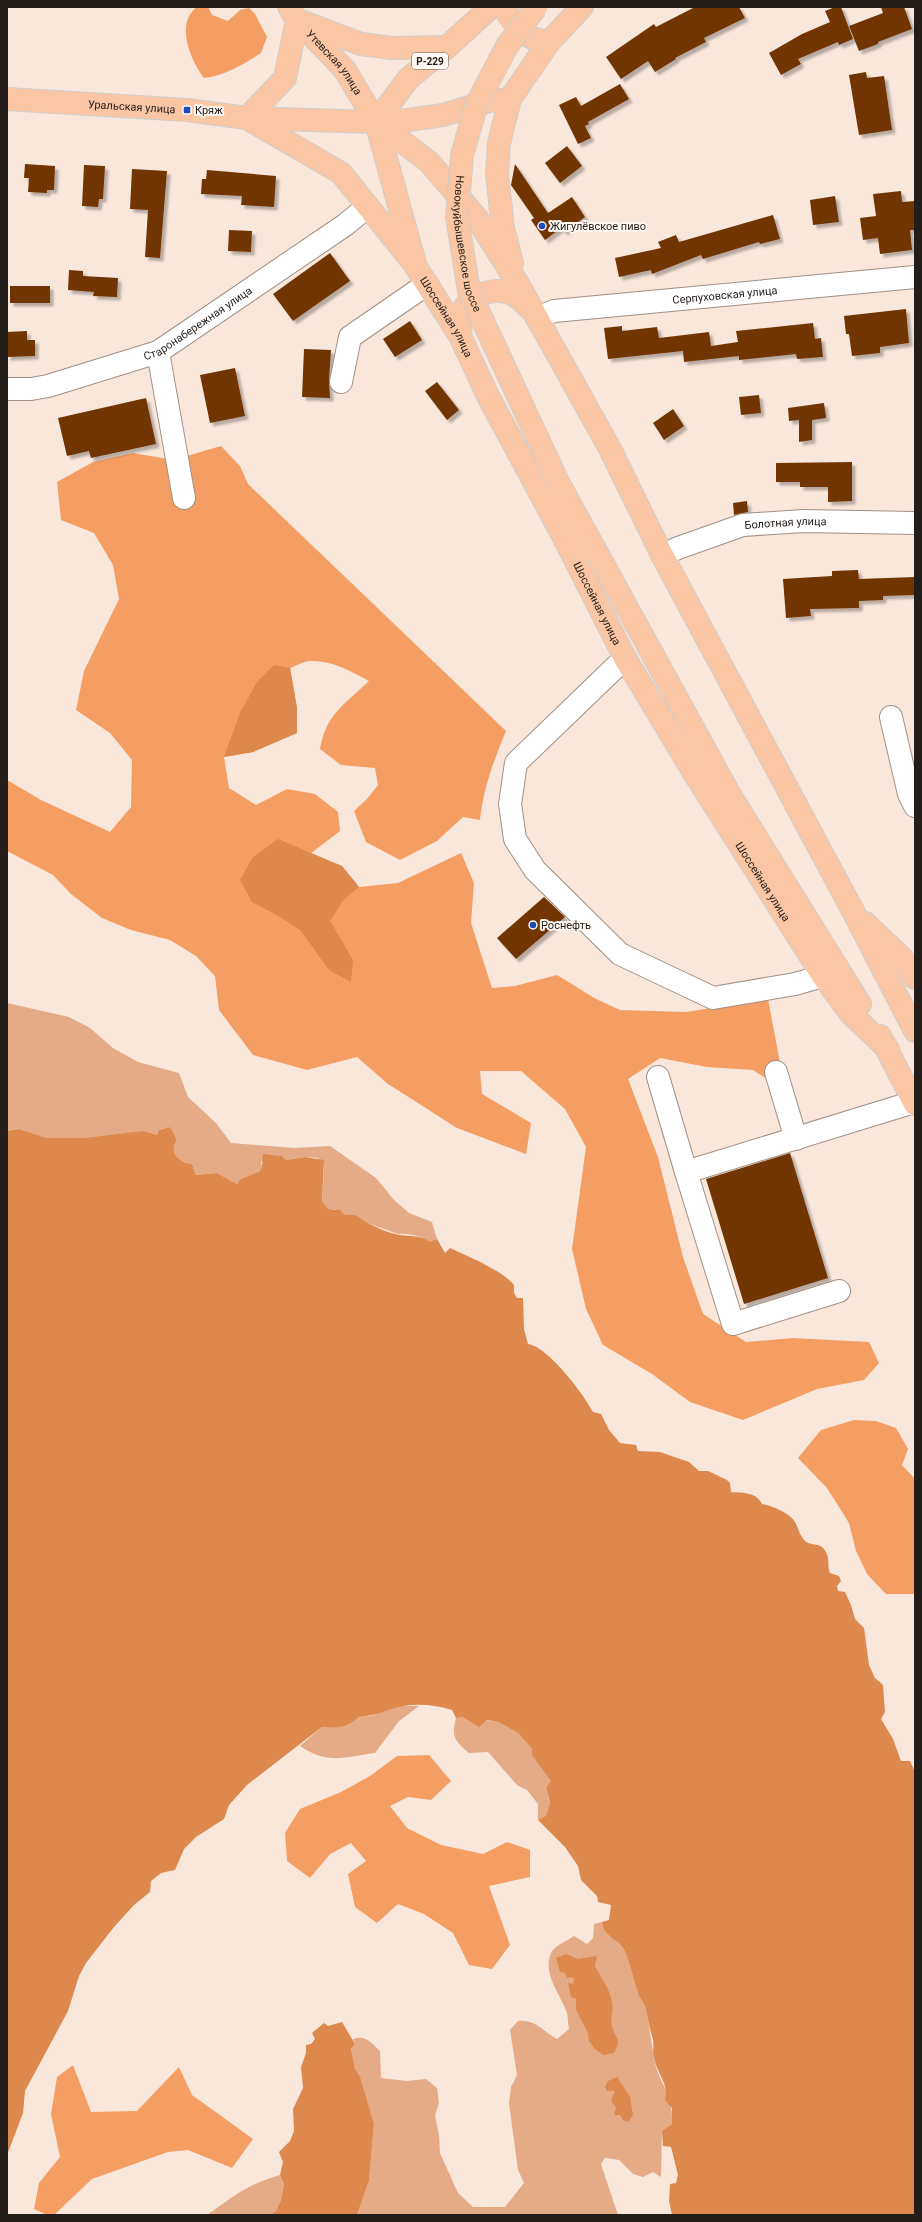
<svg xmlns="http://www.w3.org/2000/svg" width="922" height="2222" font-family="Roboto,sans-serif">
<defs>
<filter id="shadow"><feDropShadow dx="3.5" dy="3.5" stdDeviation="1" flood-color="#0004"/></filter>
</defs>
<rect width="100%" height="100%" fill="#f9e7dc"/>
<path fill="#e5ab86" d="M7,1003L69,1017L90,1028L113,1048L138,1062L179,1073L188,1097L216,1123L231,1143L294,1148L330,1146L376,1178L394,1200L409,1213L432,1222L437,1239L430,1243C422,1236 408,1233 398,1234L345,1215L335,1209H328L322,1202L324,1167L318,1158L305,1157L286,1160L282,1156L270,1155L261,1162L262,1167L259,1172L237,1184L217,1173L196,1175L192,1164C179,1163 168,1152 177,1140L169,1127L159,1130L157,1135L144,1131L84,1138H47L19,1129L7,1131Z
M401,1706H419L399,1721L375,1753C344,1757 328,1765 300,1746L322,1727C338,1729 347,1728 359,1717L370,1716Z
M463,1717L498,1722L518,1733L532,1749L551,1781L546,1787L550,1804L546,1817L538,1820V1804L527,1790L517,1785L488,1752L469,1753C455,1741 451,1737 456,1718Z
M602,1922C603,1935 616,1938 622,1947C624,1949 630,1963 631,1966C635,1974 635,1984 638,1993C640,1998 644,2003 646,2009C649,2025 651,2041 654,2057C657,2082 674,2092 672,2124L662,2131L661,2177L653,2172L643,2177L633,2174L619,2160L605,2158L601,2164L618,2215H357L369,2181L374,2124L359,2077L355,2069L351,2049L355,2044L353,2039C366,2035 370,2042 380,2051L381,2078L407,2081L426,2079L437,2088L439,2103L435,2115L439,2135L440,2153L458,2193L473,2207H505L524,2183L518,2170L509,2103L511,2087L517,2075L510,2030L518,2021C536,2019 542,2031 557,2039L569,2029C568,2024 568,2018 567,2013C561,1995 542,1974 551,1953C555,1945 567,1941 574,1936L587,1944L593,1938L594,1924Z
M280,2175L284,2184L281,2200L276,2211L270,2215H207C233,2197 247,2184 280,2175Z"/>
<path fill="#f59e63" d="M197,7H208L212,15L228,21L240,10L249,8L255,14L267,37L261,53C244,64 224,76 204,78C190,60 175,23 197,7Z
M221,446L240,466L248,484L506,731C494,760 483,789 480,820L463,817L437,841L400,860L366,842L354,811L367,799L378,785L375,768L341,765L320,749C326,714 345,704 369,681C351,671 331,660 310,661C304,661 296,666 290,668L297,708V733L253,752L224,757L229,788L256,805L287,789L315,794L338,812L340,831L310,854L342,866L359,887L398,883L461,853L474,883L471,923L492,988L515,986L557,975L596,999L620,1010L686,1012L768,999L785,1090L753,1070L707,1067L660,1058L628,1079L658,1157L683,1257L703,1314L746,1342L793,1338L869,1342L879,1363L864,1380L817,1389L743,1420L690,1402L652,1374L603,1345L586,1309L572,1249L586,1147L565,1109L521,1071H480L482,1094L531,1123L526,1154L457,1128L388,1084L357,1057L307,1070L253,1055L219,1010L215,976L196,956L170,940L131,930L102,918L71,894L53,875L7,851V780L41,800L110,832L131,807L132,760L110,733L76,710L84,671L119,599L113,565L94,533L61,520L57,482L93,462L133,453L173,460Z
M854,1420L876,1421L896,1428L908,1449L902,1465L915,1479V1594H886L867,1574L856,1551L849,1523L827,1488L798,1458L821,1430Z
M429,1755L451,1781L431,1800L408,1797L390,1806L407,1828L441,1845L483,1854L507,1842L530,1850V1877L489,1886L510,1945L492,1969L469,1965L453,1933L424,1914L398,1904L377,1923L355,1907L348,1874L366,1861L351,1843L330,1854L310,1878L287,1861L285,1833L300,1809L341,1792L370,1776L397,1756Z
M73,2065L91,2112L137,2111L179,2067L192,2095L253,2139L232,2168L188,2150L168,2152L92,2179L54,2215H47L34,2209L39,2183L60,2157L51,2114L57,2077Z"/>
<path fill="#dd884d" d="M274,665L290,668L297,708V733L253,752L224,757L240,713L257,682Z
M278,839L342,866L359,887L344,899L330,921L353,960L351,982L329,970L301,931L282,918L252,902L240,880L253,857Z
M170,1127L177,1140C168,1152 179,1163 192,1164L196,1175L217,1173L237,1184L241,1179L259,1172L262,1167L263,1154L282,1156L286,1160L305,1157L324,1160L322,1201L328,1209L340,1210L345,1215C348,1215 354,1214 357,1216C368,1224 381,1230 395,1234C407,1237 419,1234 430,1242L437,1239L445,1253L450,1248C467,1256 502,1270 514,1285V1293L517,1298H523L524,1329L528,1344C547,1346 584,1394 593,1412L601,1414L609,1430L620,1443L636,1445L638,1451L660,1452L689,1462L699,1471H708L727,1480L730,1483L731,1492C744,1493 756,1492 762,1504C773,1506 792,1514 796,1524C799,1530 800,1536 805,1541C812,1547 820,1541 826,1552C830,1560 827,1566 830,1573L839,1576L841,1581L837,1586L838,1591L845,1592L851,1605L855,1619L864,1628L869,1665L875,1678L883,1685L885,1712L881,1719L893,1739L901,1761H910L915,1772V2215H672L669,2201L670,2184L676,2183L678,2175L671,2147L663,2146L662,2131L672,2124V2108L665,2100C669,2082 657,2075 654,2057C652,2051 655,2043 652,2036C649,2027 648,2019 646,2010C645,2004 640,1999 638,1993C633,1978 631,1964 624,1950C619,1939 603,1937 602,1922L609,1920L611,1905L598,1902L597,1896L581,1880L578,1866L565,1847L538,1820L546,1816L550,1803L546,1787L551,1781L532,1755V1749L518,1733L498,1722L487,1720L479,1727L463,1717L456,1718L452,1710C436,1705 416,1703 399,1707C385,1711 373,1716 359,1717C347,1728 338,1729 322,1727L247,1785L229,1805L224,1819L196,1837L184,1849L175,1870L161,1873L151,1881L150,1892L134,1905L114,1927L86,1963L79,1976L68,2011L25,2091L23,2113L7,2155V1131L19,1129L47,1138H84L133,1132L144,1131L157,1135L159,1130Z
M566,1954L578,1959L597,1956L595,1966C601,1978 610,1989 612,2002C614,2010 610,2020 612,2027C616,2040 622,2038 614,2053L603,2055L594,2048L589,2041L588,2033L576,2010V1999L571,1997L568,1983L573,1984L574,1979L571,1977L567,1978L565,1973L560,1972L556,1958Z
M342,2022L355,2044L351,2049L355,2069L360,2077L374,2124L369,2181L357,2215H270L276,2211L281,2200L284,2184L280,2175L283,2162L279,2152L290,2141L294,2131L293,2109L303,2088L301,2067L306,2053V2045L311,2044L315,2039L312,2033L324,2023L328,2026Z
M617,2077L630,2097L633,2115L628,2122L623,2120L620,2115H614L616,2107L611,2101L615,2091H607L605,2087L608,2081Z"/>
<path fill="#703500" filter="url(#shadow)" d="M695,7H739L745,18L704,38L706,42L675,58L676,59L655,72L648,61L621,79L606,57L654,24L656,27Z
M835,7H841L853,39L839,45L838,42L798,59L801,64L781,75L769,53L802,34L830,22L825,11Z
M881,7H904L912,29L878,42V44L859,51L849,26L883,13Z
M866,72L867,78L884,76L892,130L859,135L849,75Z
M620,84L629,99L588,122L589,124L585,126L591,138L578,144L559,105L576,97L581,106Z
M567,146L582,166L560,183L545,163Z
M25,164L55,166L54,190H47V193L28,192L29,178H24Z
M515,164L548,213L572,197L585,217L564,232L561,228L545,240L531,220L534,218L511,185Z
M84,165L105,166L103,199H99L98,207L82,206Z
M132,169L167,171L160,258L145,257L148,210L130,209Z
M207,170L276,176L274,207L241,205L242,196L201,194L202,179H206Z
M901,191L902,202L915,201V230H910L912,250L880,254L878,238L863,240L860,218L876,216L873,194Z
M835,196L839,222L813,225L810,200Z
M773,215L780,239L760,244L759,242L703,259L701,255L652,274L651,270L619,277L615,258L661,248L658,242L676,235L679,242Z
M229,230L252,231L251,252L228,251Z
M330,253L350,281L293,321L273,294Z
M69,270L83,271V276L118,278L117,297L93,296L94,292L68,290Z
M10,286H50V303H10Z
M906,309L909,343L880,347V353L852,356L849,334H846L844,316Z
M410,321L422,340L395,357L383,339Z
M813,323L815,339L821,338L823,357L797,359L796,354L739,360V356L684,362L683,351L608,359L604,328L622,326V331L657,327L659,338L709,332L711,346L738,342L736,331Z
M27,331V340H35V356L7,357V332Z
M304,349L331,350L329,380L330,398L302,397Z
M235,368L245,416L210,423L200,375Z
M437,382L459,410L447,420L425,391Z
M759,395L761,413L741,415L739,397Z
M146,398L156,444L91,458L89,451L67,456L58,418Z
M824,403L826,418L812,420V440L799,442V420L789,421L788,408Z
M673,409L684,426L664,440L653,423Z
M852,462V501L828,502V487H800V482H776V463Z
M747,501L748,512L734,515L733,503Z
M858,570L859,579L915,577V595L883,596V600L859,601V608L810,609L811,616L786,618L783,579L832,576V571Z
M544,897L565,917L516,959L497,938Z
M790,1153L828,1278L744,1304L706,1179Z"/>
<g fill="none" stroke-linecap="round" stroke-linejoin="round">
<g stroke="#a09085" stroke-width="24">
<g id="minor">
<path id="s1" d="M537,318L554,311L915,277"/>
<path d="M158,352L184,498"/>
<path d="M341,382L350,337L427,284"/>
<path id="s2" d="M7,389H31L48,386L158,352L345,225L367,207"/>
<path id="s3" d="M662,555L678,548L743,525L803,521L915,523"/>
<path d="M625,658L516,763L510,804L515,839L535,870L620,954L713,998L795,984L823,976"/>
<path d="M891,717L909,794L915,806"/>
<path d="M776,1072L796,1139"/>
<path d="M658,1077L686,1172"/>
<path d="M839,1291L733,1324L686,1172L914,1102"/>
</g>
</g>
<g stroke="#cfcdcc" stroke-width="24">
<g id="major">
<path id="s4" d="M289,7L297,20L345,70L376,122L416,267L460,336L488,396L562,534L625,658L694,773L823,976L850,1013L888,1049"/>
<path d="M506,7C506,12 508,15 511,18C520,35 531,39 549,42"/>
<path d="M303,22L361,44L392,48L447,47"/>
<path id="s5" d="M7,99L187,110L247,118L376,122L408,120L443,115L489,101L510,99"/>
<path d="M247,118L285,78L297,20"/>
<path d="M250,120L341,173L411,260"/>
<path d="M376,122L429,162L476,217L517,282L609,447L662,555L853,911L915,1031"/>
<path d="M376,122L408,79L447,47L491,7"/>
<path d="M512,263L503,228L497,174L499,143L510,99L549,42L582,7"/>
<path d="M460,336C461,329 460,321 462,314C467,295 495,286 512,294C518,297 524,303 529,308"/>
<path d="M558,482L730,795L860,1004"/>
<path d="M865,923L902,958L915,978"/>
<path d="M880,1036L915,1104"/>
</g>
</g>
<use href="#minor" stroke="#fff" stroke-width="22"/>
<use href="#major" stroke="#fac6a3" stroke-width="22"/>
<g stroke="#cfcdcc" stroke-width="24" stroke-linecap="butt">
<g id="major-bridge">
<path id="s6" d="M536,7L507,46L477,103L462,155L457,217L469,291L558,482"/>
</g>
</g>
<use href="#major-bridge" stroke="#fac6a3" stroke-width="22"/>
</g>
<g fill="#1e4bb8" stroke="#fef7f2" stroke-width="1.5">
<rect x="183" y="106" width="8" height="8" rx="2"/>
<circle cx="542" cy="226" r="4"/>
<circle cx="533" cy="925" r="4"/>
</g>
<g text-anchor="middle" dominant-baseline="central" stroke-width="4" stroke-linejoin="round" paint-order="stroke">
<rect fill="#fef7f2" stroke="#655e5a" stroke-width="1" x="412" y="53" width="36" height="16" rx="3"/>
<g font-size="10" font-weight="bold" fill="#231d19">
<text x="430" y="61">Р-229</text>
</g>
<g font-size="11" fill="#231d19" stroke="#fef7f2">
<text stroke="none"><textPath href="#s4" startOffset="72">Утевская улица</textPath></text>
<text stroke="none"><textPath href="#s5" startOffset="125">Уральская улица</textPath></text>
<text stroke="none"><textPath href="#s6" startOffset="257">Новокуйбышевское шоссе</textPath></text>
<text stroke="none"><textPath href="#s1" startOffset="190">Серпуховская улица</textPath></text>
<text stroke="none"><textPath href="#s4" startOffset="354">Шоссейная улица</textPath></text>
<text stroke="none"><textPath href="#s2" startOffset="205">Старонабережная улица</textPath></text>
<text stroke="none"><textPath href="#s3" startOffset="129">Болотная улица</textPath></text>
<text stroke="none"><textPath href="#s4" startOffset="678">Шоссейная улица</textPath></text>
<text stroke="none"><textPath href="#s4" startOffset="1002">Шоссейная улица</textPath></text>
</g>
<g font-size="11" fill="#231d19" stroke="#fef7f2" text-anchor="start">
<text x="195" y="110">Кряж</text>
<text x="550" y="226">Жигулёвское пиво</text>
<text x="541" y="925">Роснефть</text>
</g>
</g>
<rect width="922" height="2222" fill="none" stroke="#231d19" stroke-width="16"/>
</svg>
